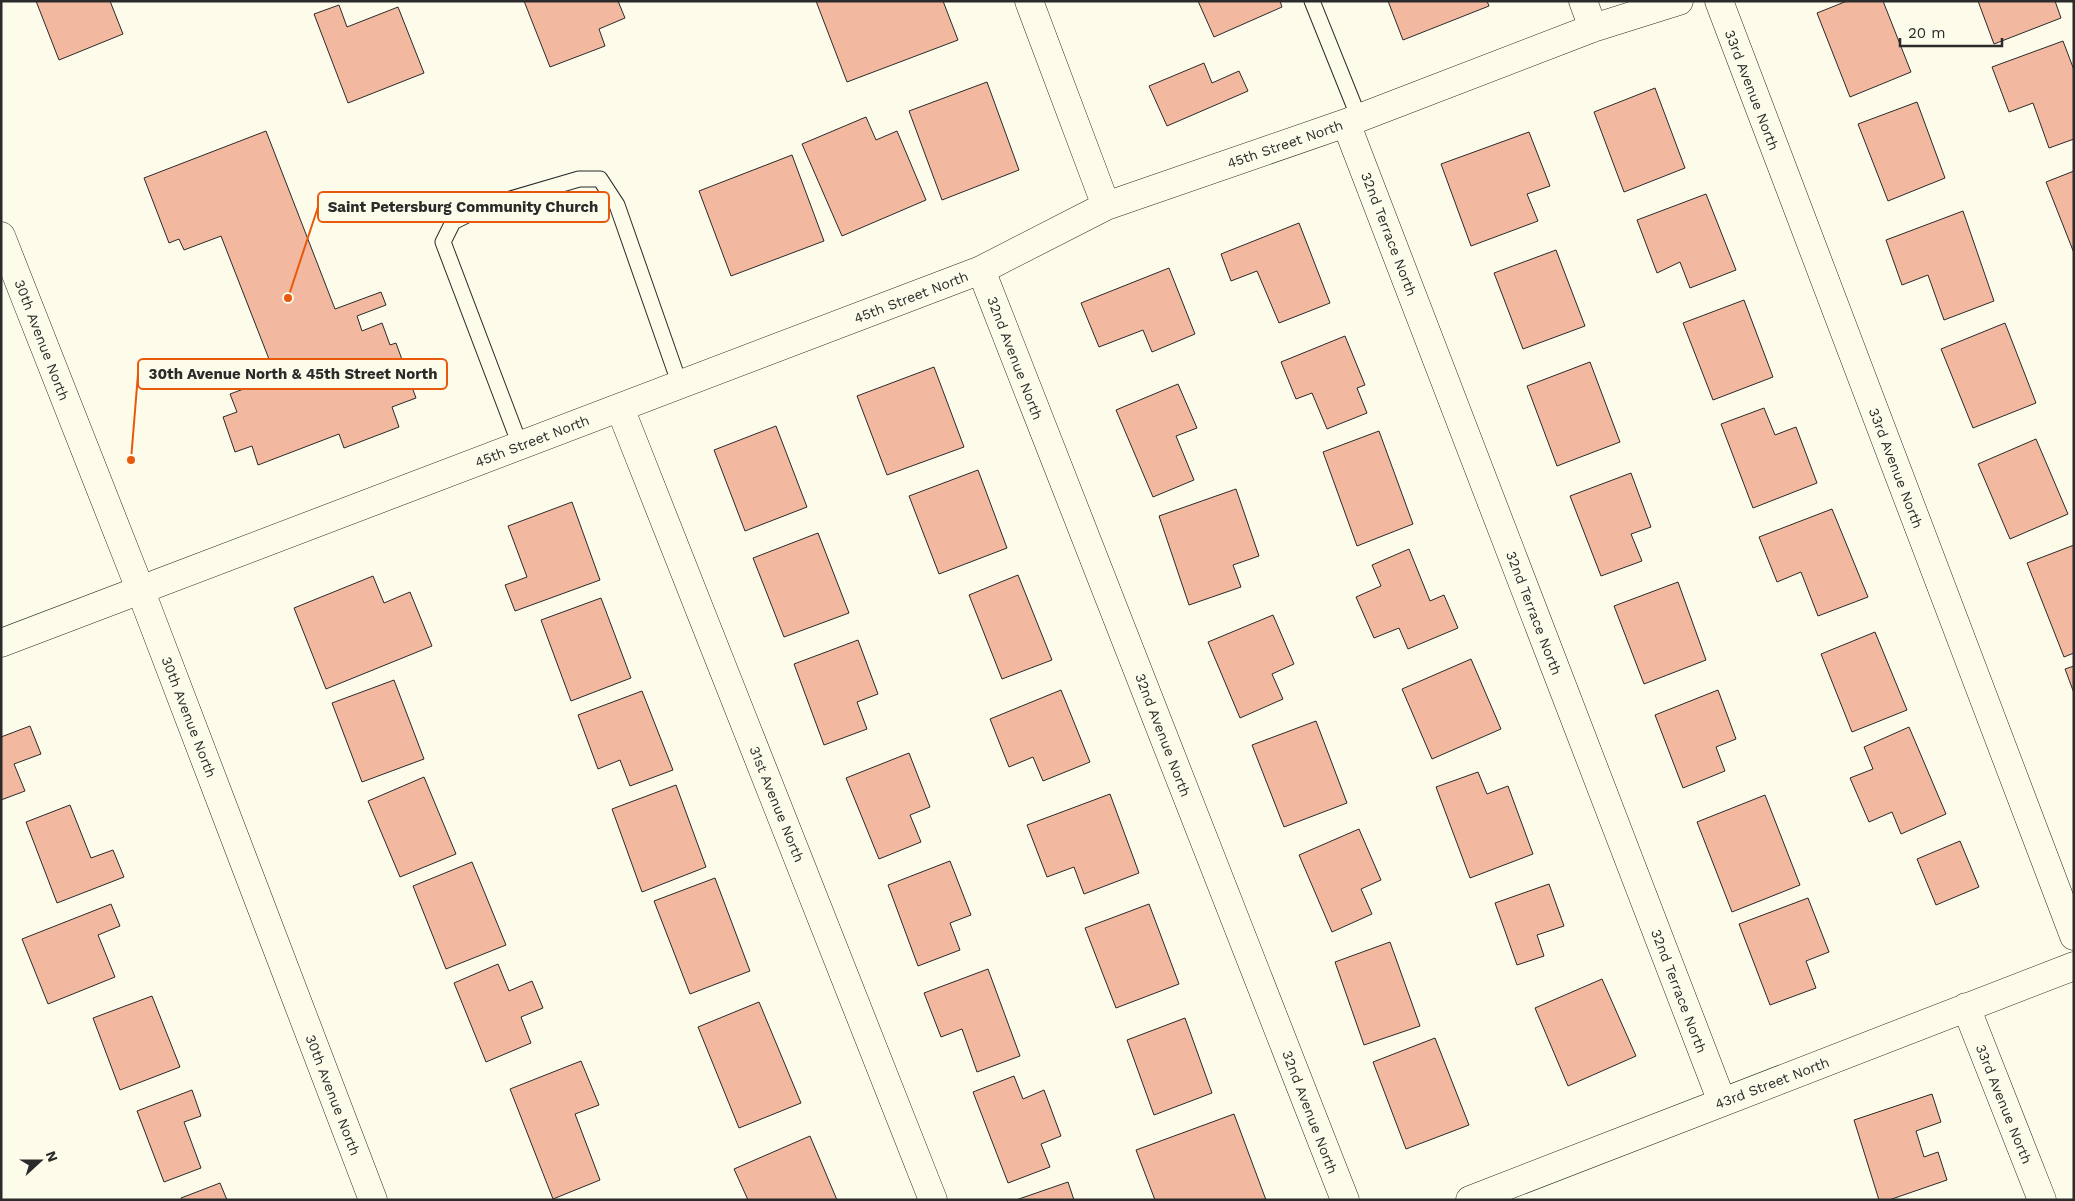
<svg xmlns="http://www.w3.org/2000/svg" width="2075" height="1201" font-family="'Work Sans',sans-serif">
<rect width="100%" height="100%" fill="#fdfbea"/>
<path fill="#f2b8a0" stroke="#2b2b2b" d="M36,1H110L123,34L59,60Z
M524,1H618L625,18L599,29L605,46L550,67Z
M816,1H943L958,40L847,82Z
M1198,1H1280L1282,7L1214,37Z
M1388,1H1487L1489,6L1403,40Z
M1847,1H1883L1911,72L1850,97L1817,13Z
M1978,1H2055L2061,18L1994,44Z
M339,5L347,27L398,7L424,73L348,103L314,14Z
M2063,41L2074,70V139L2049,148L2033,103L2009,112L1992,67Z
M1204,63L1212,83L1239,71L1248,91L1167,126L1149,86Z
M987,82L1019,170L942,200L909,111Z
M1655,88L1685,168L1624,192L1594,112Z
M1917,102L1945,178L1888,201L1858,124Z
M866,117L876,140L897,131L926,200L842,236L802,144Z
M266,131L335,309L381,292L386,305L357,316L362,331L382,323L390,345L396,343L416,398L392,407L399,427L344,448L339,434L258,465L252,446L235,452L223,417L237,412L230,394L276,377L221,236L184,250L179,239L169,243L144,178Z
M1529,132L1550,186L1527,194L1538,221L1471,246L1441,164Z
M792,155L824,241L731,276L699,191Z
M2074,171V253L2046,182Z
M1706,194L1736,270L1690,288L1680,262L1657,273L1637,220Z
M1963,211L1994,301L1944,320L1928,275L1902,285L1886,240Z
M1299,223L1330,303L1279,323L1257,271L1231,281L1221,254Z
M1556,250L1585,326L1523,349L1494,273Z
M1169,268L1195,334L1152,352L1143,330L1099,347L1081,303Z
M1744,300L1773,377L1713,400L1683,323Z
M2005,323L2036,403L1973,428L1941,349Z
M1345,336L1365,385L1357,388L1367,413L1327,429L1312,393L1296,399L1281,362Z
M1590,362L1620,442L1557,466L1527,386Z
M934,367L964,447L887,475L857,396Z
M1178,384L1197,428L1176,436L1194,480L1153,497L1116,410Z
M1764,408L1775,435L1796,427L1817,483L1753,508L1721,424Z
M776,426L807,507L745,531L714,450Z
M1379,431L1413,524L1357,546L1323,452Z
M2036,439L2068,514L2010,539L1978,464Z
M978,470L1007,548L939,574L909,496Z
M1631,473L1651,527L1631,534L1642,561L1601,576L1570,496Z
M1236,489L1259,556L1233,565L1241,587L1189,605L1159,516Z
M572,502L600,580L515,611L505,585L527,577L508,526Z
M1832,509L1868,597L1818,616L1801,572L1777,582L1759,537Z
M818,533L849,613L784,637L753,558Z
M2074,545V653L2064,657L2027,563Z
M1409,549L1430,601L1444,595L1458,628L1408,649L1399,628L1374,638L1356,597L1381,586L1372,565Z
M1018,575L1052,660L1002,679L969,595Z
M373,576L384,603L410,592L432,646L326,689L294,608Z
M1678,582L1706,660L1644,684L1614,606Z
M601,598L631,678L571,701L541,620Z
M1273,615L1294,664L1272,674L1283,699L1240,718L1208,642Z
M1875,632L1907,710L1852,732L1821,654Z
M858,640L878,694L857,702L867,729L824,745L794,664Z
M1471,659L1501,729L1432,759L1402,689Z
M2074,666V693L2065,669Z
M394,680L424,759L362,782L332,703Z
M1061,690L1090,762L1043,781L1033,757L1009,767L990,719Z
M1718,690L1736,739L1716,747L1725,771L1683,788L1655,715Z
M642,691L673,770L630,786L620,760L598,769L578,715Z
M1316,721L1347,803L1284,827L1252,745Z
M30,726L41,754L14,764L25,791L1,800V737Z
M1909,727L1946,814L1901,834L1892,812L1869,822L1850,778L1873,769L1864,747Z
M909,753L930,807L910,815L921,842L879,859L846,778Z
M1478,772L1487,794L1508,786L1533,854L1470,878L1436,787Z
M424,777L456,854L400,877L368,801Z
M676,785L706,867L642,892L612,809Z
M1110,794L1139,873L1084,894L1074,867L1047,877L1027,825Z
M1765,795L1800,885L1732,912L1697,822Z
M70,805L91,858L113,850L124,877L57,903L26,822Z
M1359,829L1381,880L1361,889L1372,914L1332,932L1299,855Z
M1960,841L1979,887L1936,905L1917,859Z
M950,861L971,915L950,923L960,950L918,966L888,885Z
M472,862L506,945L446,969L413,886Z
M715,878L750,971L690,994L654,901Z
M1549,884L1564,926L1537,935L1544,956L1517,965L1495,903Z
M1808,898L1829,952L1806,961L1816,988L1770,1005L1739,924Z
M111,904L120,926L98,935L115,977L48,1004L22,939Z
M1149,904L1179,984L1116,1008L1085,928Z
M1390,942L1420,1026L1364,1045L1335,962Z
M498,964L509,991L532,981L543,1008L521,1017L531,1043L486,1062L454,983Z
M988,969L1020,1056L977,1072L962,1029L941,1037L924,993Z
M1602,979L1636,1056L1568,1086L1535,1008Z
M152,996L180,1067L120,1090L93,1018Z
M759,1002L801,1103L739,1128L698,1027Z
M1185,1018L1212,1093L1154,1115L1127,1040Z
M1435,1038L1469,1125L1406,1149L1373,1062Z
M581,1061L599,1105L575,1114L600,1180L553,1199L510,1089Z
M1014,1076L1023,1099L1044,1090L1061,1136L1041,1144L1050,1167L1008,1183L973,1092Z
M192,1090L201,1116L184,1122L201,1168L164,1182L137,1111Z
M1932,1094L1941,1122L1916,1131L1924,1157L1938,1152L1947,1180L1889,1200H1879L1854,1120Z
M1234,1114L1266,1200H1155L1136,1150Z
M810,1136L837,1200H748L734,1169Z
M1068,1182L1074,1200H1016Z
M220,1183L227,1200H182L181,1198Z"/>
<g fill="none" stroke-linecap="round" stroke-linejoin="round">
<g stroke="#2b2b2b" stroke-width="17">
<path id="service" d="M1312,1L1359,118
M520,445L443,242L453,222L483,207L579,179H600L617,205L680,385"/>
</g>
<g stroke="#2b2b2b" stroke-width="29">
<path id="minor" d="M1029,1L1106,206
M1583,1L1593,28
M1719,1L2074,936
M1346,123L1722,1102
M981,270L1345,1200
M620,408L933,1200
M1,643L981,270L1106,206L1346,123L1593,28L1679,1
M1966,1007L2042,1200
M1470,1200L2074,966"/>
</g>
<g stroke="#2b2b2b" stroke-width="29">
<path id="tertiary" d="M1,236L140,589L373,1200"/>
</g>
<use href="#service" stroke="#fdfbea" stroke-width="15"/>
<use href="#minor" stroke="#fdfbea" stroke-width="28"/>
<use href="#tertiary" stroke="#fdfbea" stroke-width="28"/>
</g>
<g text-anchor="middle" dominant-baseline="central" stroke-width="4" stroke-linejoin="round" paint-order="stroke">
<g font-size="14" fill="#2b2b2b" stroke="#fdfbea">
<text transform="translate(1752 90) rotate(69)">33rd Avenue North</text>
<text transform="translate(1285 144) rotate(-19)">45th Street North</text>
<text transform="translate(1389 234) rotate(69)">32nd Terrace North</text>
<text transform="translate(911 297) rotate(-21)">45th Street North</text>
<text transform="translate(42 340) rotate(69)">30th Avenue North</text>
<text transform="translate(1015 358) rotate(69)">32nd Avenue North</text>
<text transform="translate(532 441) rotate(-21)">45th Street North</text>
<text transform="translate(1896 468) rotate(69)">33rd Avenue North</text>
<text transform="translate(1534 613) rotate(69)">32nd Terrace North</text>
<text transform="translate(189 717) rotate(69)">30th Avenue North</text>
<text transform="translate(1163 735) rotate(69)">32nd Avenue North</text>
<text transform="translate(777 804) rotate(68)">31st Avenue North</text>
<text transform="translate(1679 991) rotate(69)">32nd Terrace North</text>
<text transform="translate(1772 1083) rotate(-21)">43rd Street North</text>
<text transform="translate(333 1095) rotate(69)">30th Avenue North</text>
<text transform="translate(2004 1104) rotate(68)">33rd Avenue North</text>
<text transform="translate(1310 1112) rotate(69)">32nd Avenue North</text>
</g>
</g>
<path fill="none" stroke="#e8590c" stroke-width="2" d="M288 298L318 207M131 460L138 374"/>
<g fill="#e8590c" stroke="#fdfbea" stroke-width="2">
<circle cx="288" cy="298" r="5"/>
<circle cx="131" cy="460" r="5"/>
</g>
<g fill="#fdfbea" stroke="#e8590c" stroke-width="2">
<rect x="318" y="192" width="291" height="30" rx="5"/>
<rect x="138" y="359" width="309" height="30" rx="5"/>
</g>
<g font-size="15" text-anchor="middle" font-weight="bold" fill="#2b2b2b">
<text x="463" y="212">Saint Petersburg Community Church</text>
<text x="293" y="379">30th Avenue North &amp; 45th Street North</text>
</g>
<rect width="2075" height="1201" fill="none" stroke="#2b2b2b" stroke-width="5"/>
<g transform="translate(40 1161) rotate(69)" stroke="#fdfbea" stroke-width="4" paint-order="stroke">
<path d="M0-4L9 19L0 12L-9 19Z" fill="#2b2b2b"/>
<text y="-8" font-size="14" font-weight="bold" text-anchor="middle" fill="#2b2b2b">N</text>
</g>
<path d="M1900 38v8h102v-8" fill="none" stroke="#2b2b2b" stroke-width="2.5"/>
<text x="1908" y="38" font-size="15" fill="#2b2b2b" stroke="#fdfbea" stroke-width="4" paint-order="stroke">20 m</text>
</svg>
